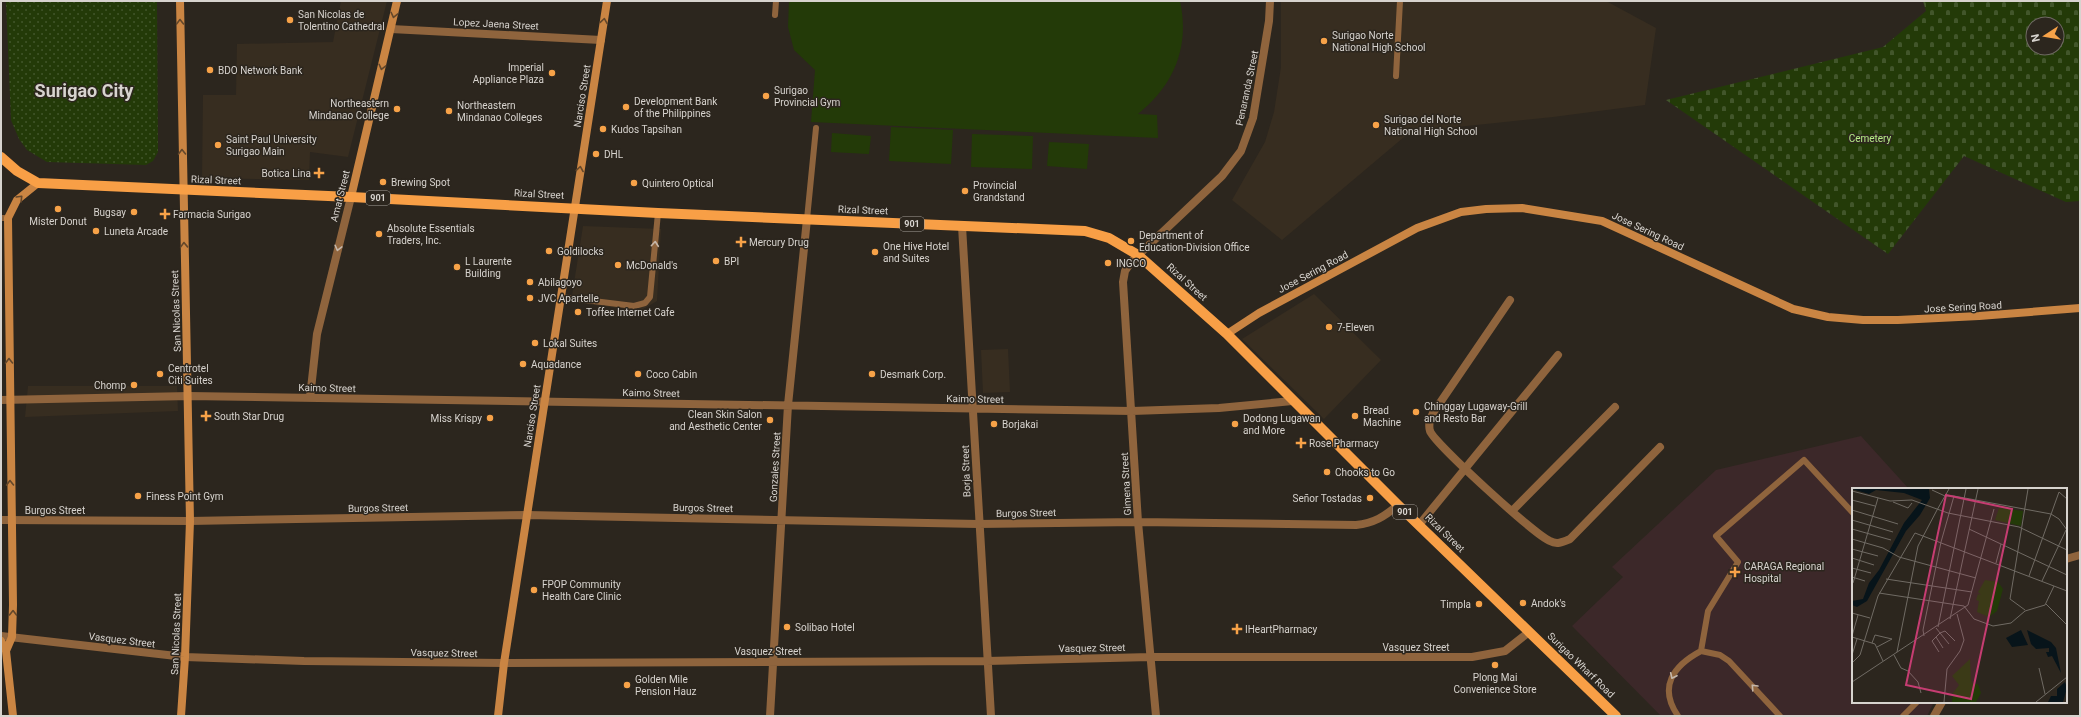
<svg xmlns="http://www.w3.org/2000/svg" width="2081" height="717" font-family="Roboto,sans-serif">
<defs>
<pattern id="grass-dots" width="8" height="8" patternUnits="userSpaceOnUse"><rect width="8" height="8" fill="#233a08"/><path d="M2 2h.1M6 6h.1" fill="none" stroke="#42562b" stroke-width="1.8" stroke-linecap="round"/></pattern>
<pattern id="cemetery-stones" width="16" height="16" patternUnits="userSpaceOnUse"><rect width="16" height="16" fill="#233a08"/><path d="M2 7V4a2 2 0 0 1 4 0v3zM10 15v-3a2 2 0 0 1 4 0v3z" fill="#42562b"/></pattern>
</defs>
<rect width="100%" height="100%" fill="#2c261e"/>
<path fill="#372d20" d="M341,1H387L348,157L310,152L309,180L202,178L203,95H236L237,44L333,42Z
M1281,1H1606L1656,28L1645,105L1553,117L1410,132L1282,240L1232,200L1265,142L1274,112L1281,67Z
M583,226L661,229L657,301L640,311L571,302Z
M1314,294L1381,360L1324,419L1242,339Z
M1008,349L1010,392L983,393L981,350Z
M28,386H177L178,411L25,417Z"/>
<path fill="#3c2829" d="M1861,436L1909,489H1853V702H1934L1927,716H1661L1572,626L1623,577L1612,567L1716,470Z"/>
<path fill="url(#grass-dots)" d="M6,1H157L158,152L153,161L146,165L47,162L27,150L19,139L11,120Z"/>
<path fill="url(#cemetery-stones)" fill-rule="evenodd" d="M1923,1H2080V201L2066,202L1964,156L1888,254L1666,100L1883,47L1926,11ZM2033,24H2057V48H2033Z"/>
<path fill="#233a08" d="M789,1H1180C1190,47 1174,85 1138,114L1157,115L1158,138L811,122L815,70L794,50L788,27Z
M891,127L953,130L951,164L889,161Z
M832,133L871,136L869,154L831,152Z
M972,134L1033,136L1032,169L971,167Z
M1049,142L1089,144L1087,169L1047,166Z"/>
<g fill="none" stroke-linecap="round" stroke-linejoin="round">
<path stroke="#8f643d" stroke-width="6" d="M775,15L776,1
M1396,76L1400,1
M1,218H8
M807,219L816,128
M561,297L634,306L645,303L650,297L658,213
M1701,651L1708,611L1738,562L1716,536L1804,460L1853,513
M1678,716C1658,687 1673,666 1701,651L1720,655L1729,661L1780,716
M1903,716L1917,702"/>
<path stroke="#8f643d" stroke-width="8" d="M391,29L601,40
M962,226L991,716
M1510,300L1433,413C1430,419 1428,424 1430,431C1434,443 1536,536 1550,541C1557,545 1563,542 1570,539L1660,447
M310,398L317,334L351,197
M1,400L189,396L1132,411L1219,408L1292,401
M1512,511L1615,407
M1,520L190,521L527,515L978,524L1138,522L1356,525C1374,523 1384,517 1398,505
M1419,525L1558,355
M2066,559L2080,555
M1,636L185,657L304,661L504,663L987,661L1151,657H1472L1505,651L1529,632
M770,716L788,405L807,219
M1156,716L1138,522L1123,282L1125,271L1131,262L1222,176L1241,151L1253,118L1269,21L1270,1
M1934,716L1942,702"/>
<path stroke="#ca8543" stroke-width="8" d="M180,1L190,521L185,657L181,716
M351,197L397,1
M1227,334L1259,313L1417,228L1461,212L1486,209L1522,208L1602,221L1793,309L1828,317L1863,320H1898L1979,316L2080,308
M1,641L6,651L13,716
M6,651L12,637L13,605L8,218L17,200L38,183
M498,716L504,663L607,1"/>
<path stroke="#f89f46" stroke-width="10" d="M1,157L17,171L38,183L351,197L658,213L1085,231L1109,238L1138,255L1227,334L1398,505L1616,716"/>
</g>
<defs><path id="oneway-chevron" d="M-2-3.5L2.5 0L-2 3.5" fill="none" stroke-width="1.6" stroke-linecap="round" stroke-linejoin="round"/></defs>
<g stroke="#63472b">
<use href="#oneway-chevron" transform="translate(394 15) rotate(103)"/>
<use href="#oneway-chevron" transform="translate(604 21) rotate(-81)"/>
<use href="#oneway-chevron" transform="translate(180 22) rotate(-91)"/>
<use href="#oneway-chevron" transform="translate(382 67) rotate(104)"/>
<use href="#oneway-chevron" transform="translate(182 152) rotate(-91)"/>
<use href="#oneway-chevron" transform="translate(580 169) rotate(-81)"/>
<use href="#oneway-chevron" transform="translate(20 198) rotate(-45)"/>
<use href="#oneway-chevron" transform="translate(184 245) rotate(-92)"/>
<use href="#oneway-chevron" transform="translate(9 361) rotate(-91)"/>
<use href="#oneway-chevron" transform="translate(10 483) rotate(-91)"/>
<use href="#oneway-chevron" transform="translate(13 613) rotate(-89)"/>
</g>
<g stroke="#c5b7aa">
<use href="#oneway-chevron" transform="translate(655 244) rotate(-85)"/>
<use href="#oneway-chevron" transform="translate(338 248) rotate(104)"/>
<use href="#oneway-chevron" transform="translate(1673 676) rotate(115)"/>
<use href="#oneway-chevron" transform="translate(1754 687) rotate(-133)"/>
</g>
<g fill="#f7a248" stroke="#2c261e" stroke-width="1.5">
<circle cx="290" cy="20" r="4"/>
<circle cx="1324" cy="41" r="4"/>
<circle cx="210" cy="70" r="4"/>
<circle cx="552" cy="73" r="4"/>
<circle cx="766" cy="96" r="4"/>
<circle cx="626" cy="107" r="4"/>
<circle cx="397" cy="109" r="4"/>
<circle cx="449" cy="111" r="4"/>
<circle cx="1376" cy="125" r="4"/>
<circle cx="603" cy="129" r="4"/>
<circle cx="218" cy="145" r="4"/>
<circle cx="596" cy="154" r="4"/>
<path d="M317 167h4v4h4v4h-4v4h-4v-4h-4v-4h4z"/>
<circle cx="383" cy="182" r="4"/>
<circle cx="634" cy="183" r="4"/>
<circle cx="965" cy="191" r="4"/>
<circle cx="58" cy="209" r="4"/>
<circle cx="134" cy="212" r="4"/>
<path d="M163 208h4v4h4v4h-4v4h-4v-4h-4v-4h4z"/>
<circle cx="96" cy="231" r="4"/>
<circle cx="379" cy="234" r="4"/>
<circle cx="1131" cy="241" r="4"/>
<path d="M739 236h4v4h4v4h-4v4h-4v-4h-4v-4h4z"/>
<circle cx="549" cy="251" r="4"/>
<circle cx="875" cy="252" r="4"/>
<circle cx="716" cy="261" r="4"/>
<circle cx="1108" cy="263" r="4"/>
<circle cx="618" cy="265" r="4"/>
<circle cx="457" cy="267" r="4"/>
<circle cx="530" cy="282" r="4"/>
<circle cx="530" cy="298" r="4"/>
<circle cx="578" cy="312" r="4"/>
<circle cx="1329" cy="327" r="4"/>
<circle cx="535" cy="343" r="4"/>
<circle cx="523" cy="364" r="4"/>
<circle cx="160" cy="374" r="4"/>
<circle cx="638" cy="374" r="4"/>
<circle cx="872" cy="374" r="4"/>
<circle cx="134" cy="385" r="4"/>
<circle cx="1416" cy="412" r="4"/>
<path d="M204 410h4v4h4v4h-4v4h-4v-4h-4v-4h4z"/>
<circle cx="1355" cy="416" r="4"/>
<circle cx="490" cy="418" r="4"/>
<circle cx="770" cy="420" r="4"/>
<circle cx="994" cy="424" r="4"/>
<circle cx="1235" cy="424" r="4"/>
<path d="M1299 437h4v4h4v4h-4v4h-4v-4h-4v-4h4z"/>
<circle cx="1327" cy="472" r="4"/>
<circle cx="138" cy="496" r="4"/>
<circle cx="1370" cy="498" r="4"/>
<path d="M1733 566h4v4h4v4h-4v4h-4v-4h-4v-4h4z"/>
<circle cx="534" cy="590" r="4"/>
<circle cx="1523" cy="603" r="4"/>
<circle cx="1479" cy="604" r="4"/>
<circle cx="787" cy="627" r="4"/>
<path d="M1235 623h4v4h4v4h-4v4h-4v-4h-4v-4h4z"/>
<circle cx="1495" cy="665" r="4"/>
<circle cx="627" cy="685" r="4"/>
</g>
<g text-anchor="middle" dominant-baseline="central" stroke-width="3" stroke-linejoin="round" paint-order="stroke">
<g fill="#2c261e" stroke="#a49f99" stroke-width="1">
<rect x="366" y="191" width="24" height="14" rx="3"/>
<rect x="900" y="217" width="24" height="14" rx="3"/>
<rect x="1393" y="505" width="24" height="14" rx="3"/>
</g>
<g font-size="9" font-weight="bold" fill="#d7d3ce">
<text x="378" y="198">901</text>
<text x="912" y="224">901</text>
<text x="1405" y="512">901</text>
</g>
<g font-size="10" fill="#d7d3ce" stroke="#2c261e" text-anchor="start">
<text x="298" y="14">San Nicolas de<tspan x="298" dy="12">Tolentino Cathedral</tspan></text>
<text x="1332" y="35">Surigao Norte<tspan x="1332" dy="12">National High School</tspan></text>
<text x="544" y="67" text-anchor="end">Imperial<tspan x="544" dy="12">Appliance Plaza</tspan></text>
<text x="218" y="70">BDO Network Bank</text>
<text x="774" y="90">Surigao<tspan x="774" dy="12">Provincial Gym</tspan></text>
<text x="634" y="101">Development Bank<tspan x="634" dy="12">of the Philippines</tspan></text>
<text x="389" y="103" text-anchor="end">Northeastern<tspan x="389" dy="12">Mindanao College</tspan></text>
<text x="457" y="105">Northeastern<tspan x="457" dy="12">Mindanao Colleges</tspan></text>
<text x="1384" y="119">Surigao del Norte<tspan x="1384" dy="12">National High School</tspan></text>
<text x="611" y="129">Kudos Tapsihan</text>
<text x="226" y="139">Saint Paul University<tspan x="226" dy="12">Surigao Main</tspan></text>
<text x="604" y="154">DHL</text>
<text x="311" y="173" text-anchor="end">Botica Lina</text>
<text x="391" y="182">Brewing Spot</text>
<text x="642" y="183">Quintero Optical</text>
<text x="973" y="185">Provincial<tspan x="973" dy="12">Grandstand</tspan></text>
<text x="126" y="212" text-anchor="end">Bugsay</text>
<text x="173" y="214">Farmacia Surigao</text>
<text x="58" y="221" text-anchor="middle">Mister Donut</text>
<text x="387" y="228">Absolute Essentials<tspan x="387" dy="12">Traders, Inc.</tspan></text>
<text x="104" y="231">Luneta Arcade</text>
<text x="1139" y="235">Department of<tspan x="1139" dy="12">Education-Division Office</tspan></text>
<text x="749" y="242">Mercury Drug</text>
<text x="883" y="246">One Hive Hotel<tspan x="883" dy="12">and Suites</tspan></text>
<text x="557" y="251">Goldilocks</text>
<text x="465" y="261">L Laurente<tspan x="465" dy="12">Building</tspan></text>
<text x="724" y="261">BPI</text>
<text x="1116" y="263">INGCO</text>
<text x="626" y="265">McDonald's</text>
<text x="538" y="282">Abilagoyo</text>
<text x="538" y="298">JVC Apartelle</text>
<text x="586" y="312">Toffee Internet Cafe</text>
<text x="1337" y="327">7-Eleven</text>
<text x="543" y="343">Lokal Suites</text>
<text x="531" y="364">Aquadance</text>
<text x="168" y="368">Centrotel<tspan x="168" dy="12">Citi Suites</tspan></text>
<text x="646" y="374">Coco Cabin</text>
<text x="880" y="374">Desmark Corp.</text>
<text x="126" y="385" text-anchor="end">Chomp</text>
<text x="1424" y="406">Chinggay Lugaway-Grill<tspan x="1424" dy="12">and Resto Bar</tspan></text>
<text x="1363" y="410">Bread<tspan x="1363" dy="12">Machine</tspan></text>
<text x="762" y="414" text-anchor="end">Clean Skin Salon<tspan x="762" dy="12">and Aesthetic Center</tspan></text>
<text x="214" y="416">South Star Drug</text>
<text x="482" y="418" text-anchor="end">Miss Krispy</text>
<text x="1243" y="418">Dodong Lugawan<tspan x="1243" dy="12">and More</tspan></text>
<text x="1002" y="424">Borjakai</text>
<text x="1309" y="443">Rose Pharmacy</text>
<text x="1335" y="472">Chooks to Go</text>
<text x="146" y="496">Finess Point Gym</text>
<text x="1362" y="498" text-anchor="end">Señor Tostadas</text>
<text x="1744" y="566">CARAGA Regional<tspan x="1744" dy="12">Hospital</tspan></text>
<text x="542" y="584">FPOP Community<tspan x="542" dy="12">Health Care Clinic</tspan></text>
<text x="1531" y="603">Andok's</text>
<text x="1471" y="604" text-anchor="end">Timpla</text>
<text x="795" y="627">Solibao Hotel</text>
<text x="1245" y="629">IHeartPharmacy</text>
<text x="1495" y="677" text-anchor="middle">Plong Mai<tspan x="1495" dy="12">Convenience Store</tspan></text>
<text x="635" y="679">Golden Mile<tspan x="635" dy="12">Pension Hauz</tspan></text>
</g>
<g font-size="10" fill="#d7d3ce" stroke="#2c261e">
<text transform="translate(496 24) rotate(3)">Lopez Jaena Street</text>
<text transform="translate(1247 88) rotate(-78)">Penaranda Street</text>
<text transform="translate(582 96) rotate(-81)">Narciso Street</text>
<text transform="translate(216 180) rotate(2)">Rizal Street</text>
<text transform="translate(539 194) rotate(3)">Rizal Street</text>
<text transform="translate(340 196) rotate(-76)">Amat Street</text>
<text transform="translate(863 210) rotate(2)">Rizal Street</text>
<text transform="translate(1648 231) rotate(25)">Jose Sering Road</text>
<text transform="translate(1313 272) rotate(-28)">Jose Sering Road</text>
<text transform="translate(1187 282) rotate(42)">Rizal Street</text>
<text transform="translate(1963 307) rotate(-3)">Jose Sering Road</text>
<text transform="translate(176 311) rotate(-92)">San Nicolas Street</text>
<text transform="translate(327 388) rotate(1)">Kaimo Street</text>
<text transform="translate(651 393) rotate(1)">Kaimo Street</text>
<text transform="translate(975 399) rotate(1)">Kaimo Street</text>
<text transform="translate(532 416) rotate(-81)">Narciso Street</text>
<text transform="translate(775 467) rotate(-87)">Gonzales Street</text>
<text transform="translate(966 471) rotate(-92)">Borja Street</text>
<text transform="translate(1126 484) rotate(-93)">Gimena Street</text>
<text transform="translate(378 508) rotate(-1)">Burgos Street</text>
<text transform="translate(703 508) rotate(1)">Burgos Street</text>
<text x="55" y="510">Burgos Street</text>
<text transform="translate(1026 513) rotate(-1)">Burgos Street</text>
<text transform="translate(1445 533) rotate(44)">Rizal Street</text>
<text transform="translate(176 634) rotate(-88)">San Nicolas Street</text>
<text transform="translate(122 640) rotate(7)">Vasquez Street</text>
<text x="1416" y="647">Vasquez Street</text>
<text transform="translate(1092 648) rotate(-1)">Vasquez Street</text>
<text x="768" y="651">Vasquez Street</text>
<text transform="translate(444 653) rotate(1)">Vasquez Street</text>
<text transform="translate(1581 665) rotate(44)">Surigao Wharf Road</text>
</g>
<g font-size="10" fill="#b6ec86" stroke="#2c261e">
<text x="1870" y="138">Cemetery</text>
</g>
<g font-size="18" font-weight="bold" fill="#d7d3ce" stroke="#2c261e">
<text x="84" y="90">Surigao City</text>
</g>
</g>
<g transform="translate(1852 488)">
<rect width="215" height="215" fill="#2c261e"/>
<path d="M147,20L171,23L169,38L143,32Z" fill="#233a08"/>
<path d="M118,171L119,192L121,196H126L129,205L124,214H100L101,205L107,197L100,188Z" fill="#233a08"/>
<path d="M133,92L146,94L151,101L145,123L137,129L125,124L127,113L124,112L126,106L129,107L126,104Z" fill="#233a08"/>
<path d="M0,1H77L78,10L68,27L54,43L15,113L5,119L0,117V113L11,111L17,95L27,82L52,35L70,12L52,5L24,2L17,6ZM169,142L176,157L160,159L154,150ZM175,142L199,154L204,160L209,185L200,168L196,169L194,164H197V160L184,161L179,156ZM213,194L215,200L211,214H196L199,208H205V201Z" fill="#07141a"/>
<path fill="none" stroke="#706b64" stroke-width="1" d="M80,2L93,8L97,1M0,3L38,13L60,12L96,25L167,39L215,62M0,12L23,18M41,14L56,20L60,15M0,22L46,36M85,22L93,8H102L199,26L207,31L215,42M0,32L41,44M0,41L39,52M117,41L215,87M0,51L31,60L47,69L124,90M0,61L26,68M0,70L22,77M144,75L149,56M0,80L19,85M177,88L207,4L215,11M0,89L13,93M34,91L120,104M190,93L214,42M1,95L26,10M27,105L112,118L122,131L141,138L159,135L173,123L193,117L202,98M194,116L215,137M173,122L158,111L176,1M0,125L18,130M98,131L126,1M86,139L114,1M84,140L97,156M0,148L6,127M72,148L71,142L89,54L102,8M0,149L23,156L31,173M84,149L91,160M20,155L23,147L40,151L25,159M45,164L66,58L85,22M87,164L80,153L88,145L93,143L103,153M0,167L5,151M42,167L49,180L56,183L66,194L69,205M0,175L8,167L26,108L63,45L215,103M187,180L193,206M0,194L116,117L142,21M92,214L95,181L108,163L112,152L105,126M184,214L215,189"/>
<path fill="#c63d72" fill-opacity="0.15" stroke="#c63d72" stroke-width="2" d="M94,7L160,21L119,211L54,197Z"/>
<rect width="215" height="215" fill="none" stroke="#d7d3ce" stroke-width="2"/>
</g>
<rect width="2081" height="717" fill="none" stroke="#d7d3ce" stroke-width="4"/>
<g transform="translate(2045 36) rotate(258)"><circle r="19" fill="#2c261e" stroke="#706b64"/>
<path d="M0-3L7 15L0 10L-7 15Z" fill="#f7a248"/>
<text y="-6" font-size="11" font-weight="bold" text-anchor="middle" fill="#d7d3ce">N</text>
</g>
</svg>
